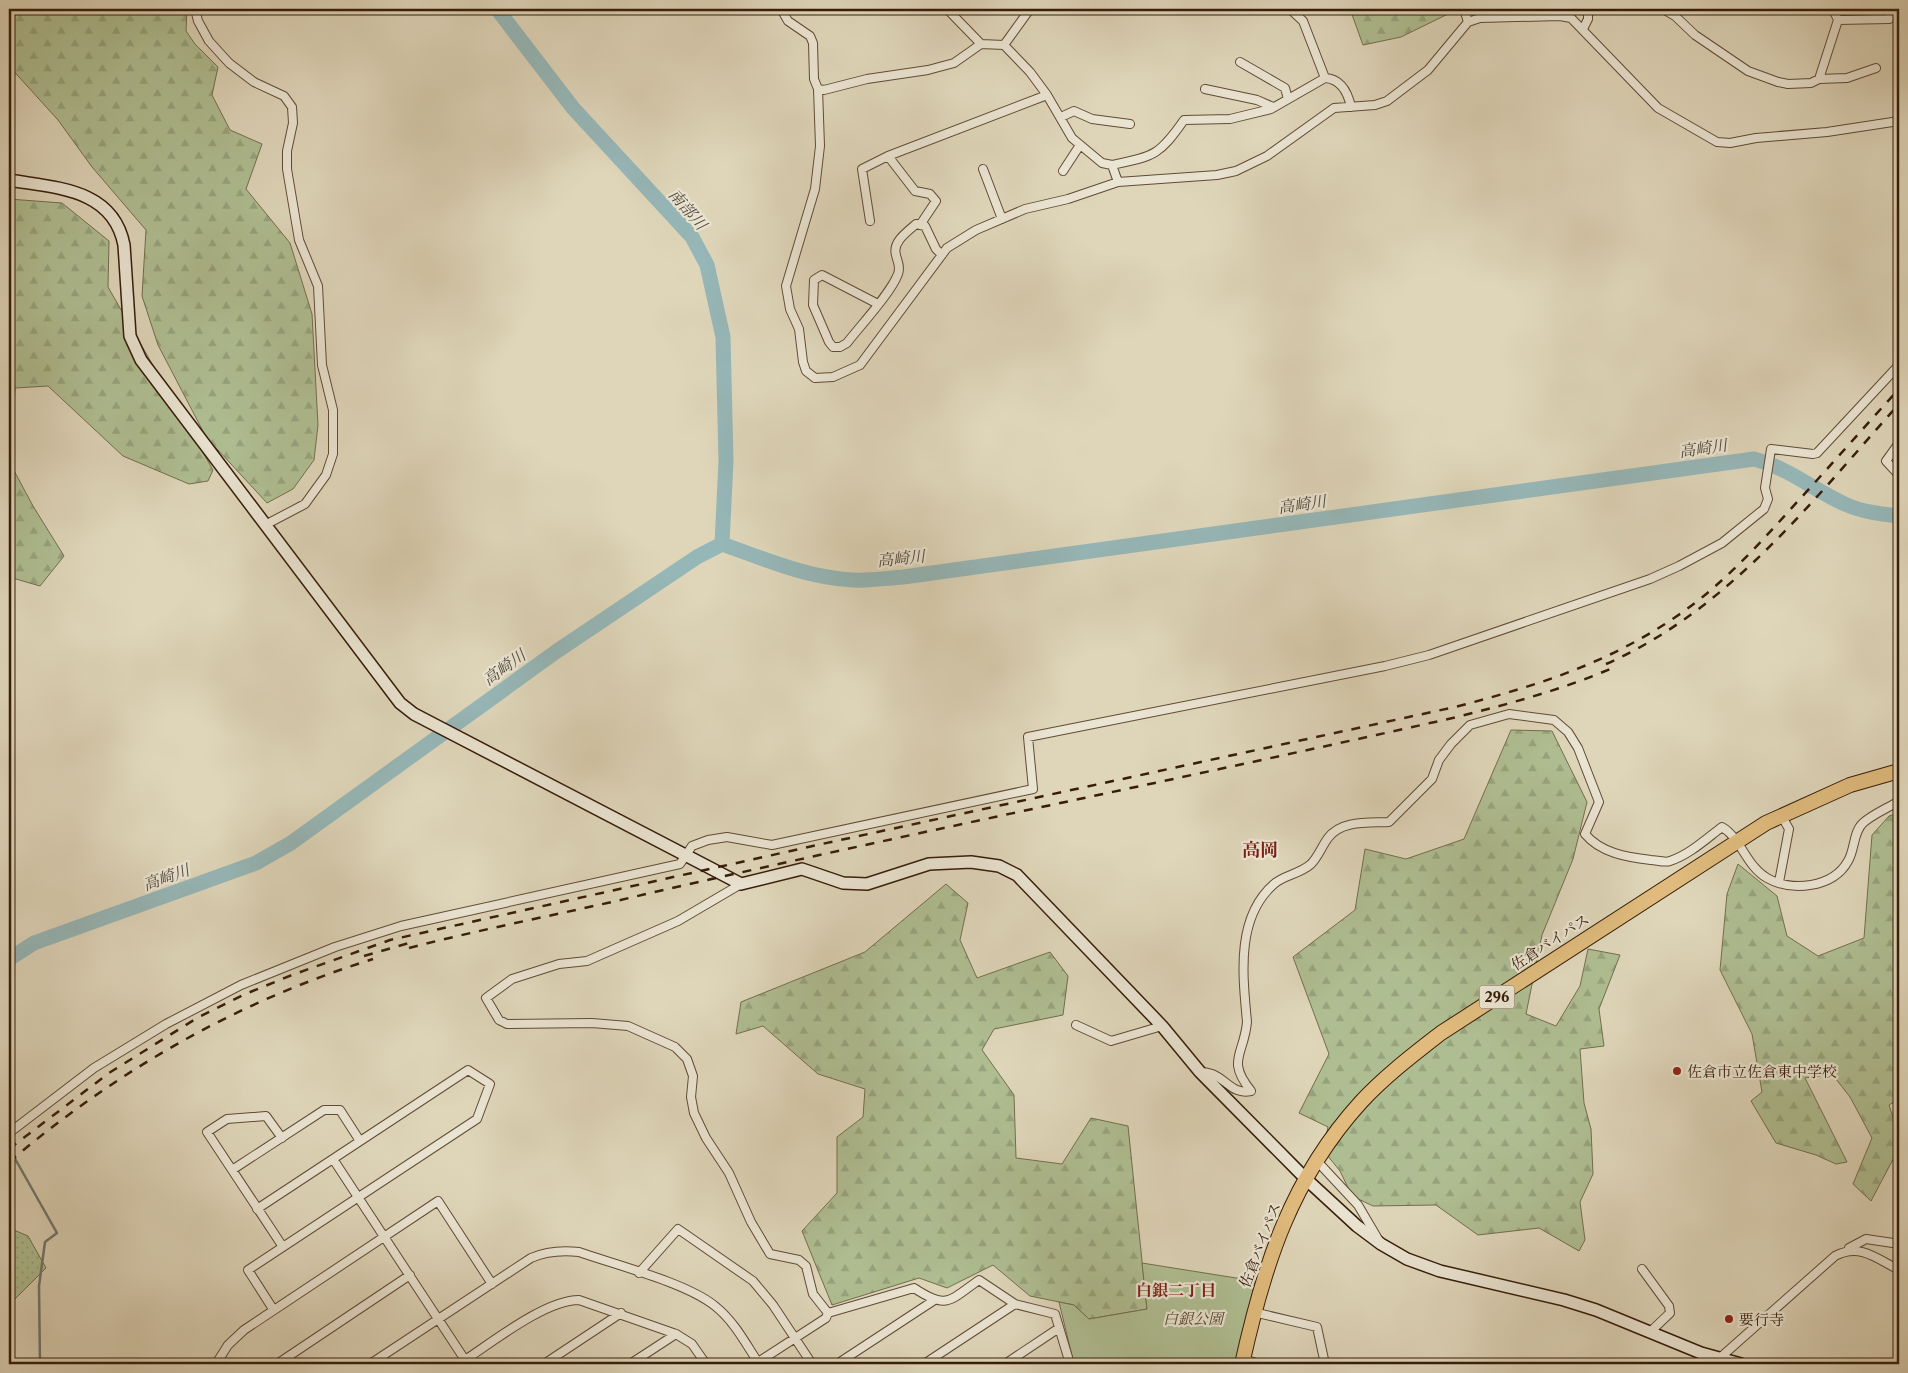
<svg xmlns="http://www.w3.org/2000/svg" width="1908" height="1373" font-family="'Libre Caslon Text','Noto Serif JP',serif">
<defs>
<pattern id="grass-dots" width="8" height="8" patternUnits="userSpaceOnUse" patternTransform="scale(1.25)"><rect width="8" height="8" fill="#afbe92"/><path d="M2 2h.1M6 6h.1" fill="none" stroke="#97a37d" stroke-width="1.8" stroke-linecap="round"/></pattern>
<pattern id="forest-firs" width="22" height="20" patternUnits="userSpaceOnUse" patternTransform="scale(1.25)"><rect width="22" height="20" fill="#afbe92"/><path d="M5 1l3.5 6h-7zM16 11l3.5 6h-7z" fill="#97a37d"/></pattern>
</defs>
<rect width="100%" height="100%" fill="#dfd6ba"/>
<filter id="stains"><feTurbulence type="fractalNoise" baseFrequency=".004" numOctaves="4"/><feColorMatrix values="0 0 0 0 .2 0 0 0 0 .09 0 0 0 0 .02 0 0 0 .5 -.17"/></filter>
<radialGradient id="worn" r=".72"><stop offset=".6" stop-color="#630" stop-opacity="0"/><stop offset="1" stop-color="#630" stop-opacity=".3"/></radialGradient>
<path fill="url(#grass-dots)" stroke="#736e4e" d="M9,1228L28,1236L46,1268L9,1305Z"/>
<path fill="url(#forest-firs)" stroke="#736e4e" d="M9,9H187L186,31L195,44L218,67L212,95L230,130L262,144L246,189L290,243L312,314L318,425L314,460L293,489L267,503L206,437L158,345L142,296L146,230L92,167L58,120L9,66Z
M1350,9H1448L1450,13L1401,37L1363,45Z
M9,199L62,203L109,241L108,287L213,470L208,481L189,484L123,456L48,386L15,388L11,465L33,506L64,556L40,586L9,577Z
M1511,730L1552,731L1587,802L1573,859L1542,935L1526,1014L1556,1026L1580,986L1588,949L1620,955L1599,1009L1604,1046L1580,1049L1584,1103L1591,1129L1593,1174L1580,1202L1585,1240L1579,1251L1539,1228L1478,1235L1436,1205L1373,1206L1352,1196L1340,1171L1323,1150L1328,1127L1299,1113L1329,1054L1293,957L1355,910L1365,849L1406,859L1464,839Z
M1899,813V1099L1889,1105L1899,1136V1148L1871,1201L1853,1184L1872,1138L1850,1097L1832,1074L1805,1078L1847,1162L1836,1164L1816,1155L1776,1143L1751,1101L1762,1092L1752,1034L1720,970L1727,894L1738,864L1777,896L1787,936L1818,956L1864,938L1872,835L1889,816Z
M946,884L968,903L960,940L977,978L1050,952L1068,976L1063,1015L994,1029L982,1050L1014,1095L1016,1158L1062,1164L1091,1118L1128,1126L1147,1309L1089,1319L1074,1305L1030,1296L993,1265L947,1288L919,1278L832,1305L802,1231L837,1193V1137L863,1117L865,1089L818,1074L763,1026L736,1034L741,1002L865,952Z"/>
<path fill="#afbe92" stroke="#736e4e" d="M1142,1263L1255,1281L1238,1364H1074L1059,1302L1074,1305L1089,1319L1147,1309Z"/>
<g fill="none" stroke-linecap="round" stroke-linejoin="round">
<path stroke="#707972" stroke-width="2.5" d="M9,1148L57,1233L45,1242L39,1286L40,1364"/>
<path stroke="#96b7b8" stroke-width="15" d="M497,9L573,108L692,237L707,265L723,337L726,461L722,544
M9,959L34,943L256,863L291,843L557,651L697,557L722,544C764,559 808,578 853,580C869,581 887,578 903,577L1754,459C1789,468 1815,491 1847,505C1863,512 1881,514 1899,516"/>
<g stroke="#614b35" stroke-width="10">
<path id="street" d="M195,9L198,21L209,41L229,63L254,82L284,96L292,107L293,123L287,151V169L299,240L318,286L322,365L333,410V454L326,475L305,504L265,525
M781,9L788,21L810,36L813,43L814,79L818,89L824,90L867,79L928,70L954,63L981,44
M947,9L981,44L1004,45L1030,72L1047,95L1072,138L1102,163L1112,165L1118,182
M1290,9L1303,21L1325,78
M1464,9L1468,22
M1663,9L1675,16L1695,35L1748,71L1778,82L1788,84L1811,83L1819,79L1847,78L1876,68
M1833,9L1838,20
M1583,29L1588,19V9
M1004,45L1030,9
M1240,62L1285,88L1288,99
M1819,79L1838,20L1889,19L1890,9
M818,89L820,146L815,189L786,286L790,309L799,329L803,362L806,371L815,378L833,377L860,365L947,248L976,230L1025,209L1068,199L1118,182L1217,175L1236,171L1267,156L1334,108L1375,105L1387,101L1428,70L1468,22L1480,18L1560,16L1571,18L1658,108L1717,142L1730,143L1756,138L1827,132L1899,121
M1205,89L1257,100L1273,107
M1061,117L1074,111L1092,119L1130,124
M1112,165C1154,156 1159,156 1184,120L1230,119L1271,109L1325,78C1341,79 1348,93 1351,107
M983,169L1002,219
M1063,171L1080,145
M870,221L862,169L888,156
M920,225L936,201L930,194L915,191L888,156L1047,95
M878,304L822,275L814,280L813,305L829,342L833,347H840L847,343C860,326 891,293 898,274C901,266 897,261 896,255C892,242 907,232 916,224L925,226L936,249L942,255
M1899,443L1886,461L1899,475
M1779,882L1789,829L1781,815
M741,884L678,921L587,961L559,964L512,979L486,998L499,1020L507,1024L592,1023L628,1026L675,1047L687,1059L693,1076L691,1097L694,1113L706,1138L729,1173L751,1222L770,1254L799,1260L806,1266L813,1294L828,1313L826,1318L755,1364
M1076,1025L1111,1041L1162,1026
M1200,1072C1204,1072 1209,1073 1212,1074C1227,1080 1233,1095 1251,1091C1226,1060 1244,1055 1247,1022C1243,977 1235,918 1274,884C1284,875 1300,874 1311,864C1318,857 1322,846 1328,838C1341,820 1368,823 1389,822L1432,779L1439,760L1451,744L1470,725L1509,714L1554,720L1568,732L1578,748L1599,802L1585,834C1601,853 1626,857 1651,860C1656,860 1665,863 1670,861C1689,855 1706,839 1722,827C1741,838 1746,866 1767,878C1792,892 1833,888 1848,861C1855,850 1853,832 1863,823C1873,814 1888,808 1899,801
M9,1133L94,1068L166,1024L241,985L335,947L401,926L680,864L692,846L708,840L727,837L772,845L1033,789L1028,737L1385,666L1429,655L1650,579L1679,566L1722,543L1764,509L1768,499L1765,488L1771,449L1813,454L1817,453L1899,365
M282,1138L266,1116L227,1119L207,1132L283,1247
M333,1159L467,1363
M1316,1160L1358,1205L1378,1239
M232,1170L324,1110H340L360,1141
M257,1209L468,1070L490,1084L477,1119L248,1270L273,1309
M1849,1248L1866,1239L1893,1243L1899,1241
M1642,1269L1669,1306L1670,1313L1650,1332
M639,1273L678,1229L753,1281L773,1305L812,1364
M1253,1312L1317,1327L1325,1364
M828,1313L914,1288C947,1310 949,1301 979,1280L1015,1304L1055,1314L1070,1364
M1243,1359L1260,1364
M216,1364L228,1345L244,1330L438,1201L492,1284
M277,1364L410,1275
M370,1364L531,1258C547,1251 562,1250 579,1252C616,1265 687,1283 715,1306C734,1321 746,1344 759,1364
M459,1364C489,1345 544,1300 579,1300L676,1334L692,1344L706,1364
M544,1364L621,1313
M630,1364L676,1334
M837,1364L933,1301
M924,1364L1015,1304
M1005,1364L1059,1328
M1713,1364L1835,1256C1860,1243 1876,1258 1899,1270"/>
</g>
<g stroke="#371d09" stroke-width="14">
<path id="secondary" d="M9,180C55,188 113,188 124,245L130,336L141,360L400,703L414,714L741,884L802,869L843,883L867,884L929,864L971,862L999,866L1017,875L1162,1026L1200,1072L1306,1179L1357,1226L1381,1244L1407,1259L1440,1271L1564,1300L1596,1310L1701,1353L1741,1364"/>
</g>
<g stroke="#371d09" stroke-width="16">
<path id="highway" d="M1242,1364C1264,1265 1291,1179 1361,1102C1385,1076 1414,1054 1441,1033L1766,823L1850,785L1899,771"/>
</g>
<use href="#street" stroke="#eae4d2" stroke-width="8"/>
<use href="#secondary" stroke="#eae4d2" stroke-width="11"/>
<use href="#highway" stroke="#e0bb7d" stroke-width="14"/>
<path stroke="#371d09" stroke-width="2.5" stroke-dasharray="9 9" stroke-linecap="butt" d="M1606,664C1729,610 1812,501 1899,404
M409,948C482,929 556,915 629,898C904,834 1182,779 1457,717C1512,703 1565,689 1617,666
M364,956L416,941
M9,1149L109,1073L197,1018L243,995L292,975L390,940L822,844L1455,707C1536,686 1607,664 1677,616C1724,584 1760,543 1798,501C1832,464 1865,426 1899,389
M9,1162C118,1070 236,1002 373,959"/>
</g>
<g fill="#8f2418" stroke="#eae4d2" stroke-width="2">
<circle cx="1677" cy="1071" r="5"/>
<circle cx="1729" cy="1319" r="5"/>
</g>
<g text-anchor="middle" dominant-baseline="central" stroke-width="4.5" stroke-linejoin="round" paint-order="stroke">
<rect fill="#eae4d2" stroke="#6d5945" stroke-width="1" x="1479.5" y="985.5" width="35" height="23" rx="4"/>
<g font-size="14" font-weight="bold" fill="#371d09">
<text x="1497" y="997">296</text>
</g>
<g font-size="15" fill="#371d09" stroke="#eae4d2">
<text transform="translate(1550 942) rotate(-33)">佐倉バイパス</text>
<text transform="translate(1260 1245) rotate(-69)">佐倉バイパス</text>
</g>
<g font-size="15" fill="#371d09" stroke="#eae4d2" text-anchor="start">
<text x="1687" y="1071">佐倉市立佐倉東中学校</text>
<text x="1739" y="1319">要行寺</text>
</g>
<g font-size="15" font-style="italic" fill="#55452b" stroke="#eae4d2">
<text x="1193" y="1318">白銀公園</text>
</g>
<g font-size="16" font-style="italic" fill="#544b3e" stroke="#eae4d2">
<text transform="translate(688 209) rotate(49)">南部川</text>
<text transform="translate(1703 448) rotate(-8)">高崎川</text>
<text transform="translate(1302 504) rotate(-8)">高崎川</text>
<text transform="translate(901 558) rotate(-6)">高崎川</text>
<text transform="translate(504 667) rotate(-36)">高崎川</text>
<text transform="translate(166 877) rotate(-20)">高崎川</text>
</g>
<g font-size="16" font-weight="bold" fill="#7a1f14" stroke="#eae4d2">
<text x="1176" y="1290">白銀二丁目</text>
</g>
<g font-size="18" font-weight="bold" fill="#7a1f14" stroke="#eae4d2">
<text x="1260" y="850">高岡</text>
</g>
</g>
<rect width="1908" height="1373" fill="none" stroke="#dfd6ba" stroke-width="30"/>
<rect x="10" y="10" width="1888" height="1353" fill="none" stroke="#371d09" stroke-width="2.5"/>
<rect x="15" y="15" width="1878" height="1343" fill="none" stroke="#371d09"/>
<rect width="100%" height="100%" filter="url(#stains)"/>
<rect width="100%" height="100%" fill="url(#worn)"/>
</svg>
